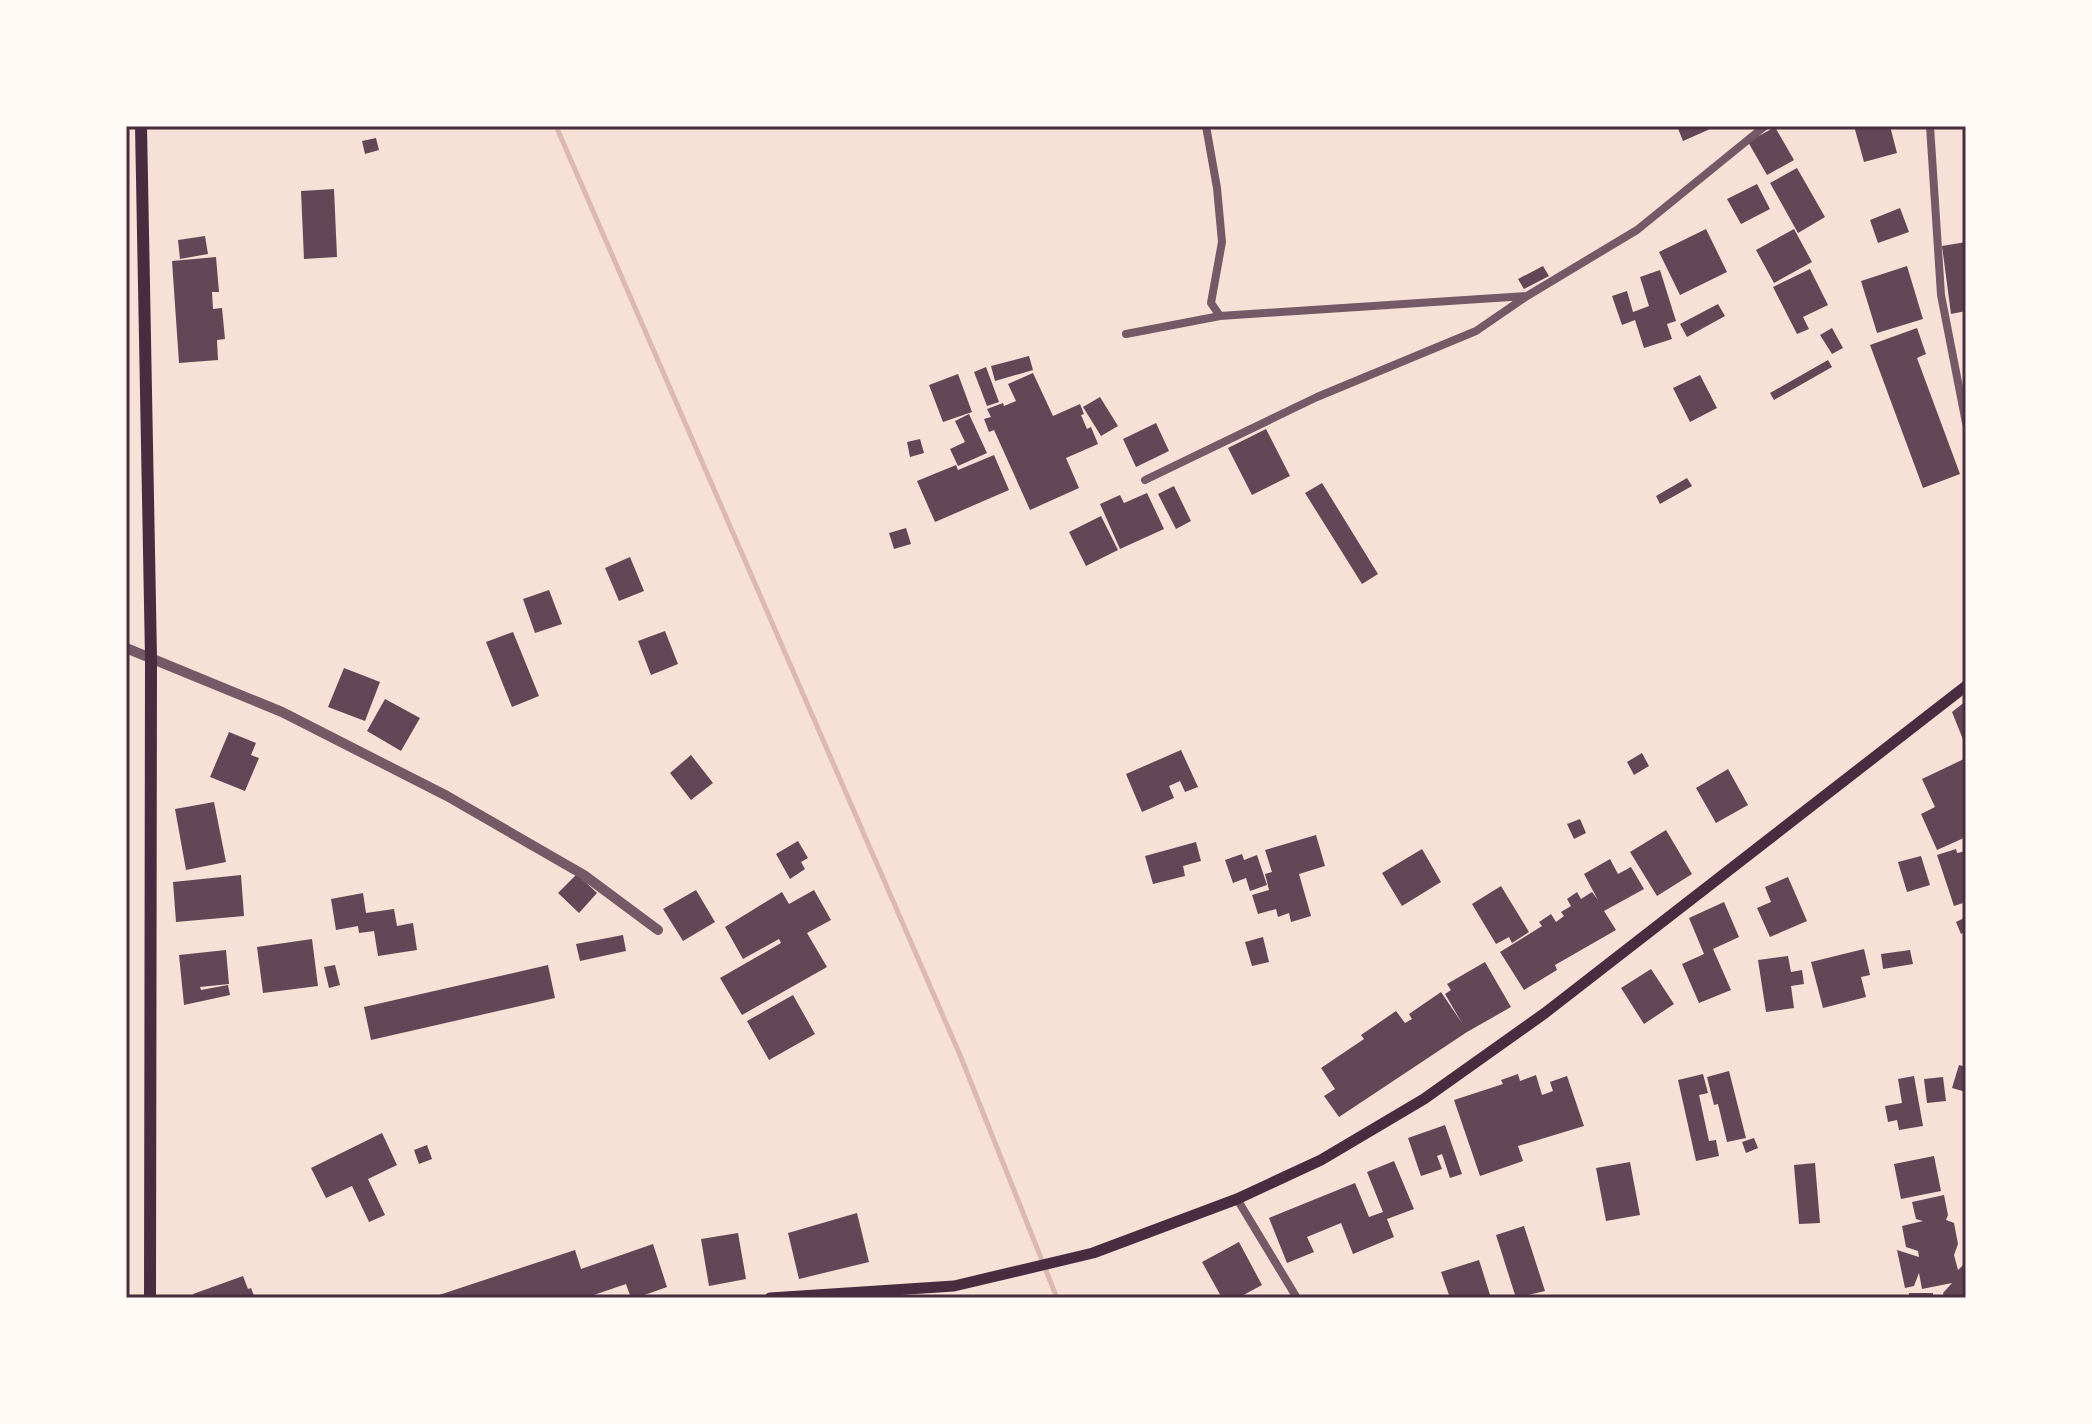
<svg xmlns="http://www.w3.org/2000/svg" width="2092" height="1424" font-family="'Exo 2',sans-serif">
<rect width="100%" height="100%" fill="#f7e1d7"/>
<g fill="none" stroke-linecap="round" stroke-linejoin="round">
<path stroke="#dcb8b0" stroke-width="5" d="M556,126L960,1055L1057,1298"/>
</g>
<path fill="#644757" d="M1677,126H1717L1683,141Z
M1854,126H1890L1897,153L1864,162Z
M1775,127L1794,160L1767,175L1748,142Z
M376,138L379,150L365,154L362,141Z
M1797,168L1825,217L1798,233L1770,183Z
M1757,184L1770,209L1741,224L1727,199Z
M334,189L337,257L304,259L301,191Z
M1900,208L1909,232L1878,243L1870,220Z
M1706,229L1727,272L1680,295L1659,252Z
M1794,229L1812,262L1774,283L1756,250Z
M205,236L208,254L180,259L178,240Z
M1966,242V311L1951,314L1942,246Z
M216,257L219,292H212L213,309L222,308L225,339L217,340L218,360L179,363L172,261Z
M1543,266L1549,276L1524,289L1518,279Z
M1907,266L1923,319L1877,333L1861,281Z
M1810,269L1828,305L1803,317L1809,329L1797,334L1773,287Z
M1660,270L1676,321L1667,324L1672,339L1644,348L1635,320L1622,325L1612,296L1627,291L1633,312L1649,306L1640,277Z
M1718,304L1725,316L1687,337L1680,324Z
M1832,328L1843,348L1832,354L1820,335Z
M1917,328L1926,354L1917,358L1960,474L1923,488L1870,345Z
M1029,356L1033,370L995,381L991,366Z
M1828,360L1832,367L1774,400L1770,393Z
M986,367L999,402L987,406L974,372Z
M1033,373L1053,416L1080,404L1084,414L1081,415L1087,429L1091,427L1098,444L1066,458L1079,488L1030,510L994,430L989,432L984,419L991,417L987,409L1003,403L1004,406L1016,401L1008,384Z
M958,374L972,412L943,422L929,385Z
M1700,375L1717,408L1690,422L1673,388Z
M1100,397L1118,426L1101,436L1083,407Z
M969,414L987,453L958,466L950,449L965,442L955,421Z
M1156,423L1169,451L1136,467L1123,439Z
M1266,429L1290,476L1252,495L1228,448Z
M920,439L924,453L910,457L907,442Z
M994,455L1009,490L935,522L917,481L956,465L958,470Z
M1687,478L1692,486L1660,504L1656,496Z
M1322,483L1378,574L1362,584L1305,493Z
M1174,486L1191,521L1176,529L1158,494Z
M1147,493L1164,529L1120,549L1100,504L1120,495L1124,503Z
M1101,516L1118,550L1086,566L1069,532Z
M906,528L911,544L894,549L889,533Z
M630,557L644,591L619,601L605,568Z
M549,590L562,624L535,633L523,599Z
M665,631L678,664L651,675L638,641Z
M513,632L539,696L512,707L486,642Z
M344,668L380,682L365,721L328,707Z
M385,699L420,718L401,751L367,731Z
M1966,701V747L1952,712Z
M229,732L256,743L251,755L259,758L245,791L210,777Z
M1181,750L1198,787L1185,792L1180,781L1169,786L1174,798L1142,812L1126,774Z
M1642,753L1649,766L1634,775L1627,762Z
M691,755L713,783L691,800L670,773Z
M1966,758V837L1937,850L1921,814L1935,807L1922,779Z
M1728,769L1748,805L1716,823L1696,788Z
M214,802L226,862L186,870L175,809Z
M1580,819L1586,833L1574,839L1567,824Z
M1666,830L1692,874L1657,896L1630,852Z
M1316,835L1325,866L1299,874L1311,916L1291,922L1289,913L1278,917L1276,909L1258,914L1252,895L1269,890L1265,874L1272,872L1265,850Z
M798,841L808,858L801,862L805,869L790,879L776,854Z
M1196,842L1201,861L1183,866L1185,876L1153,884L1145,856Z
M1422,849L1441,882L1402,906L1382,873Z
M1956,849L1957,853L1966,851V902L1954,906L1937,855Z
M1242,854L1244,860L1257,855L1267,885L1250,891L1246,878L1233,883L1225,860Z
M1921,856L1930,885L1907,892L1898,862Z
M1610,859L1618,874L1631,867L1644,889L1604,911L1616,930L1555,965L1557,970L1524,990L1500,952L1542,926L1539,922L1551,914L1556,922L1564,916L1561,912L1571,906L1567,899L1577,892L1581,899L1592,892L1598,900L1584,874Z
M577,874L597,893L579,913L558,893Z
M241,875L244,916L176,922L173,882Z
M1788,877L1807,921L1770,937L1757,908L1771,902L1765,887Z
M1501,886L1529,932L1512,943L1509,937L1496,944L1472,904Z
M696,890L715,922L683,941L663,909Z
M814,890L831,920L807,933L827,967L742,1015L720,978L781,943L779,939L743,959L725,927L782,892L789,904Z
M363,893L366,913L394,909L397,926L413,923L417,950L378,956L374,931L359,933L358,926L336,930L331,899Z
M1724,902L1739,937L1713,949L1731,990L1699,1003L1682,964L1704,954L1689,918Z
M1966,917V931L1961,934L1956,922Z
M623,935L626,951L580,961L576,944Z
M1263,937L1269,962L1252,966L1245,942Z
M312,939L318,986L263,993L257,947Z
M1864,949L1870,975L1861,977L1866,997L1823,1008L1811,962Z
M226,950L229,984L200,987L201,990L228,985L230,995L184,1005L179,955Z
M1910,950L1913,964L1883,969L1881,954Z
M1788,956L1791,972L1802,970L1804,984L1791,986L1794,1008L1766,1012L1758,960Z
M1485,962L1511,1007L1467,1032L1339,1117L1324,1096L1335,1089L1321,1068L1364,1039L1361,1035L1396,1011L1405,1023L1412,1019L1409,1014L1441,992L1462,1023L1445,994L1451,990L1447,984Z
M335,965L340,985L329,988L324,967Z
M548,965L555,998L371,1040L364,1007Z
M1651,969L1674,1004L1644,1024L1621,988Z
M793,995L815,1034L769,1060L747,1021Z
M1959,1065L1966,1067V1092L1952,1088Z
M1729,1071L1746,1138L1727,1142L1718,1104L1714,1105L1707,1077Z
M1518,1074L1520,1081L1536,1075L1542,1095L1553,1091L1550,1082L1567,1076L1584,1126L1518,1146L1523,1161L1480,1176L1454,1100L1503,1084L1501,1080Z
M1703,1074L1708,1093L1699,1095L1709,1141L1716,1140L1719,1156L1696,1161L1678,1080Z
M1914,1076L1923,1126L1899,1130L1897,1120L1888,1122L1885,1106L1902,1103L1898,1079Z
M1943,1077L1946,1101L1927,1103L1924,1079Z
M1445,1125L1462,1174L1450,1178L1442,1154L1437,1156L1442,1169L1421,1176L1408,1138Z
M382,1133L397,1165L368,1179L385,1215L369,1222L352,1186L326,1198L311,1168Z
M1754,1138L1758,1148L1746,1153L1742,1142Z
M427,1145L432,1159L419,1164L414,1150Z
M1934,1156L1941,1191L1901,1199L1894,1164Z
M1394,1161L1414,1209L1387,1219L1394,1237L1353,1254L1341,1223L1307,1237L1314,1252L1287,1263L1269,1218L1355,1183L1369,1217L1383,1212L1367,1172Z
M1630,1162L1640,1215L1606,1221L1596,1168Z
M1815,1163L1820,1223L1799,1224L1794,1165Z
M1944,1195L1948,1215L1946,1220L1954,1223L1958,1244L1954,1255L1958,1270L1963,1265L1966,1268V1298H1944L1943,1293L1952,1283L1922,1289L1919,1273L1914,1286L1905,1288L1897,1250L1919,1257L1918,1251L1906,1247L1902,1226L1923,1221L1916,1219L1912,1202Z
M857,1213L869,1262L799,1279L788,1233Z
M1524,1226L1545,1291L1516,1298L1496,1235Z
M738,1233L746,1279L709,1286L701,1239Z
M1239,1242L1262,1285L1238,1298H1222L1202,1262Z
M653,1244L667,1287L636,1298H631L626,1284L585,1298H441L439,1295L575,1250L581,1269Z
M1479,1260L1491,1298H1450L1441,1272Z
M243,1276L248,1289L251,1288L255,1298H194L193,1294Z
M1909,1293H1933V1298H1909Z"/>
<g fill="none" stroke-linecap="round" stroke-linejoin="round">
<path stroke="#755966" stroke-width="8" d="M1206,126L1217,188L1222,242L1211,303L1220,316
M1930,126L1941,295L1966,423
M1126,334L1220,316L1527,296L1637,230L1765,126
M1145,480L1317,397L1476,331L1527,296
M1237,1199L1297,1298"/>
<path stroke="#755966" stroke-width="10" d="M126,648L282,712L447,796L584,875L658,930"/>
<path stroke="#4a2c40" stroke-width="11" d="M770,1298L954,1286L1093,1253L1237,1199L1321,1160L1424,1099L1545,1013L1966,686"/>
<path stroke="#4a2c40" stroke-width="12" d="M141,126L151,657L150,1298"/>
</g>
<rect width="2092" height="1424" fill="none" stroke="#fffaf5" stroke-width="256"/>
<rect x="128" y="128" width="1836" height="1168" fill="none" stroke="#4a2c40" stroke-width="3"/>
</svg>
